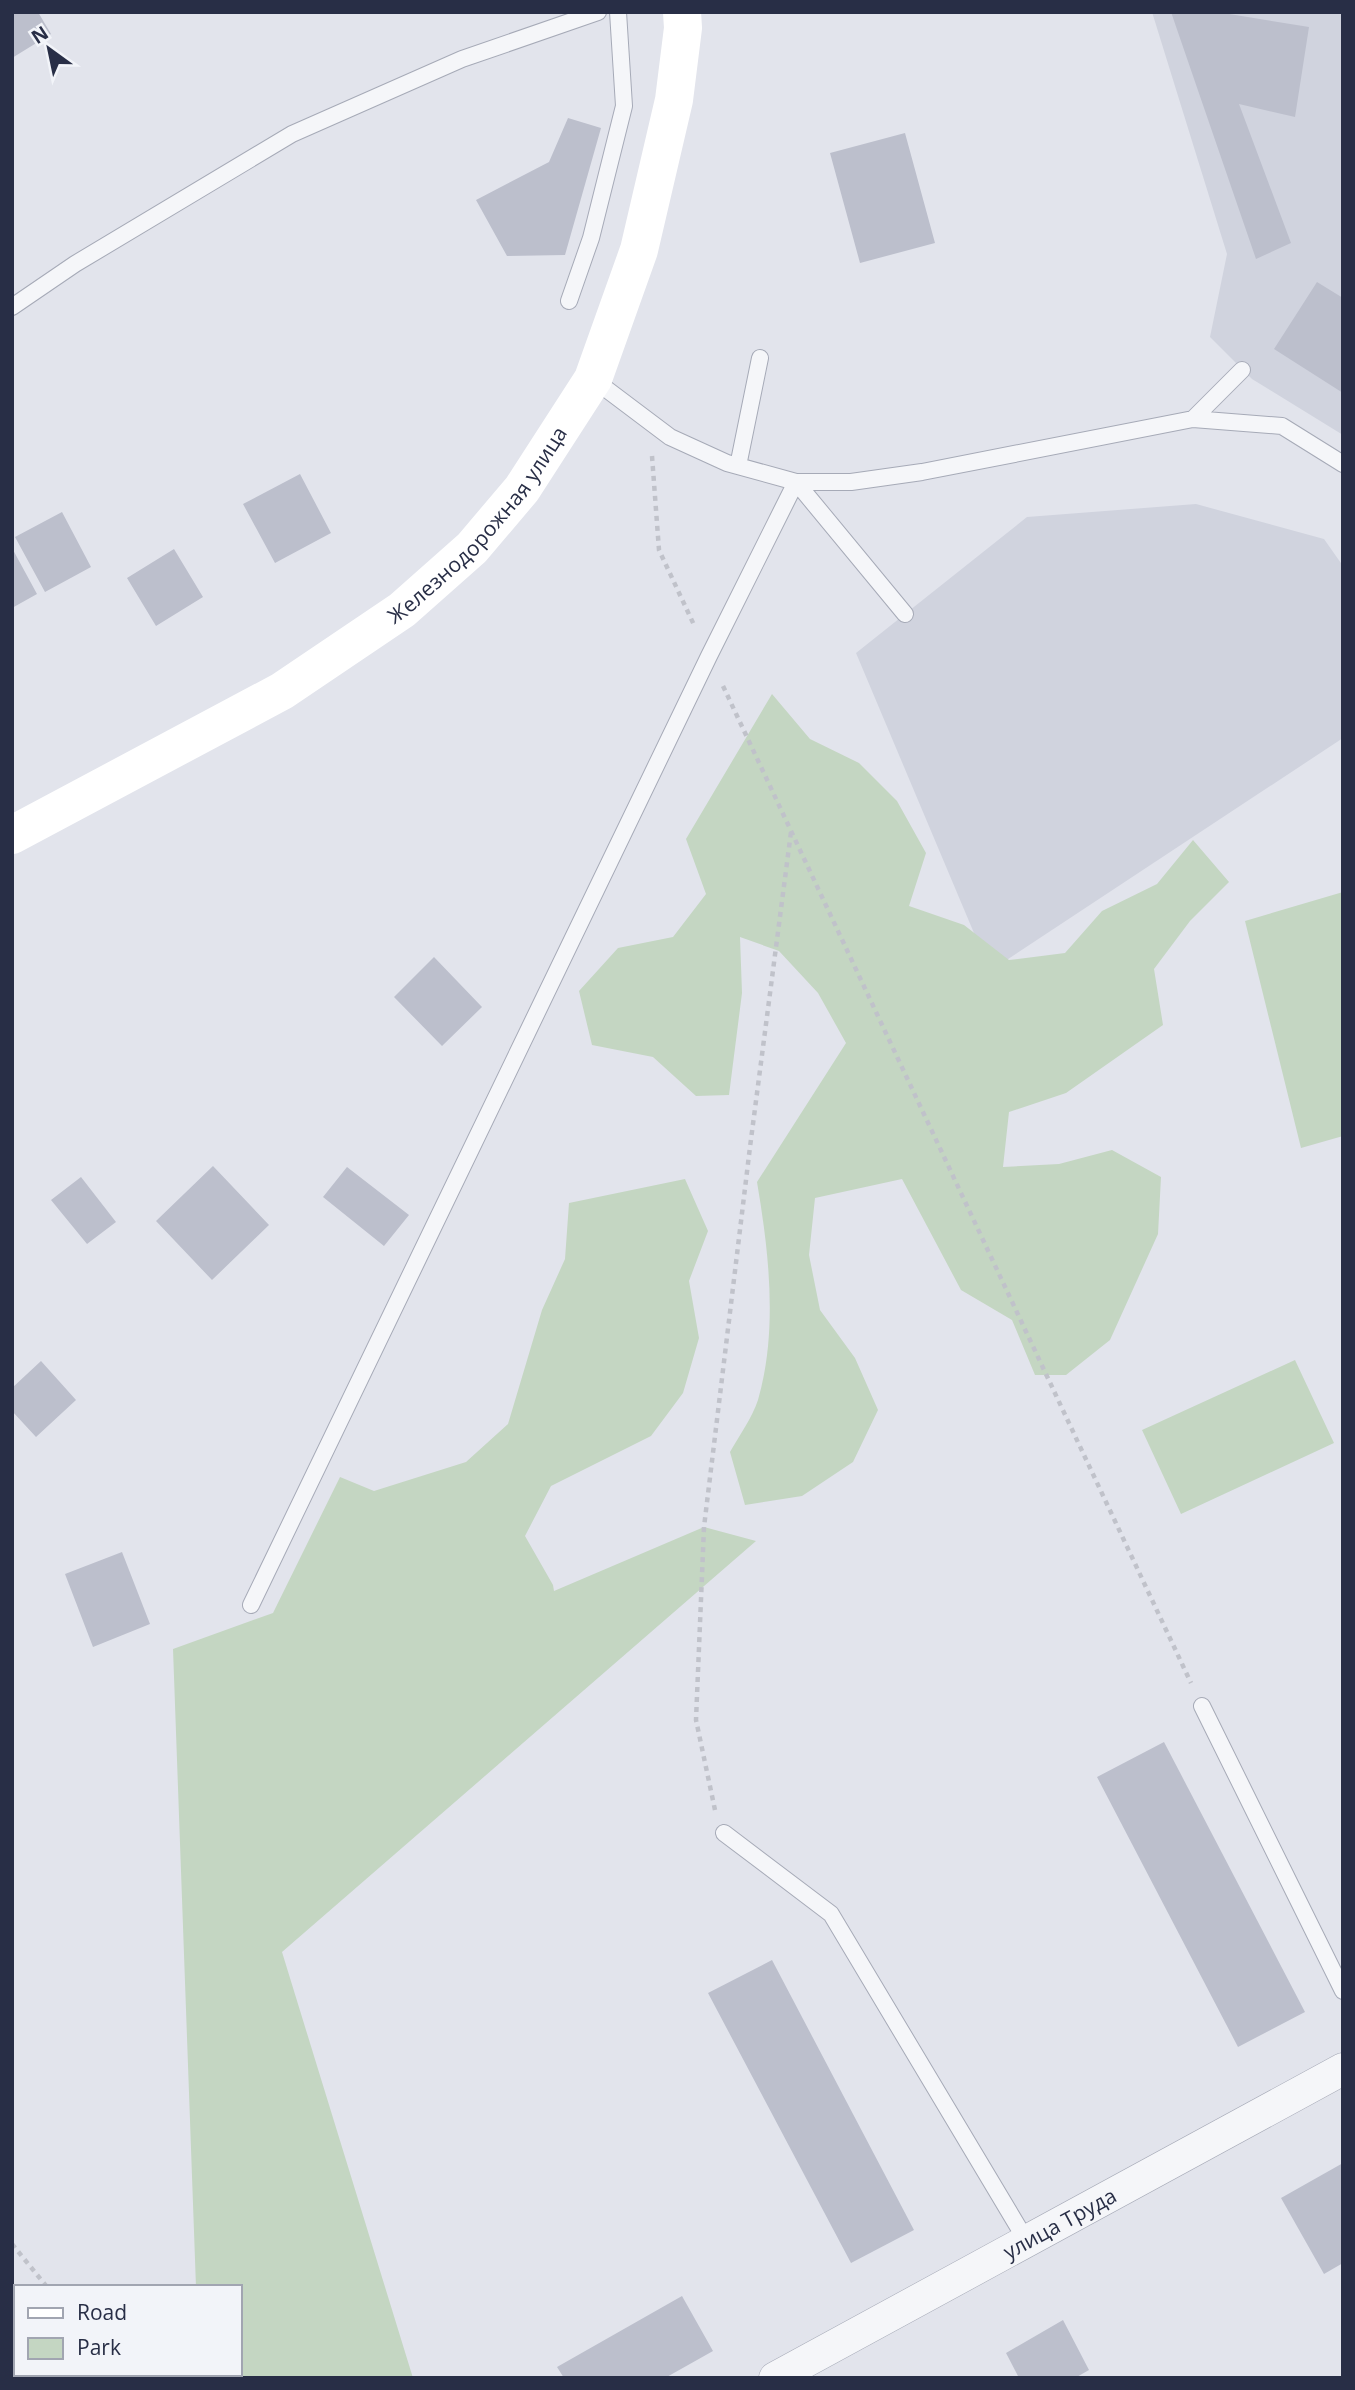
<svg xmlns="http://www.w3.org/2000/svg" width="1355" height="2390" font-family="'Open Sans',sans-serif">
<rect width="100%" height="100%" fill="#e2e4ec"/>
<path fill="#d0d3de" d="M1152,12H1343V435L1252,379L1210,337L1227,254Z
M1196,504L1324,539L1343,566V738L990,971L856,653L1027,517Z"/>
<path fill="#c4d6c2" d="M772,694L810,739L859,763L897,801L926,853L909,906L964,925L1009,960L1065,953L1102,911L1157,884L1193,840L1229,882L1190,921L1154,969L1163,1025L1066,1093L1009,1112L1003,1167L1059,1164L1112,1150L1161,1177L1158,1234L1110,1340L1066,1375H1035L1012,1320L961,1290L902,1179L815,1198L809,1255L820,1310L855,1358L878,1410L853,1462L802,1496L745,1505L730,1452C739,1436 752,1418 758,1400C778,1330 769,1253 757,1182L846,1043L818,993L779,951L740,937L742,993L729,1095L696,1096L653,1057L592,1045L579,991L618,948L673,937L706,894L686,839Z
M1343,892V1136L1301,1148L1245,921Z
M685,1179L708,1231L689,1281L699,1338L683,1393L651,1436L551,1486L525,1536L553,1585L554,1591L704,1527L756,1541L282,1952L413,2378H199V2374H240V2287H196L173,1649L273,1613L340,1477L374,1491L466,1462L508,1424L542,1310L565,1259L569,1203Z
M1295,1360L1334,1443L1181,1514L1142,1430Z"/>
<path fill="#bcbfcc" d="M12,12H38L51,34L12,58Z
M1171,12H1217L1309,27L1295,117L1239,104L1291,243L1256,259Z
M568,118L601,128L565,255L507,256L476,200L549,162Z
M905,133L935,243L860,263L830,153Z
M1317,282L1343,298V393L1274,349Z
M300,474L331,533L275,563L243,504Z
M62,512L91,567L45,592L15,537Z
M12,548L37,594L12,608Z
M174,549L203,597L156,626L127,578Z
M434,957L482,1007L442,1046L394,997Z
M213,1166L269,1225L212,1280L156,1221Z
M347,1167L409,1215L384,1246L323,1197Z
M81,1177L116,1222L87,1244L51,1200Z
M41,1361L76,1400L36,1437L12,1411V1388Z
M122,1552L150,1624L93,1647L65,1574Z
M1164,1742L1305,2012L1238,2047L1097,1777Z
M772,1960L914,2230L851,2263L708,1993Z
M1343,2163V2263L1324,2274L1281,2198Z
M682,2296L713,2351L665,2378H564L557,2367Z
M1063,2320L1089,2370L1075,2378H1019L1006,2353Z"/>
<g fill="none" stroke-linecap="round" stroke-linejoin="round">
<g stroke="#a6aab7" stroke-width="18">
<path id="lane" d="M569,301L591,238L624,106L618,12
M12,307L75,264L292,134L462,59L598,12
M593,379L670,437L727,463L796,482H851L922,472L1193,419L1282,426L1343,464
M1193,419L1242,370
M738,466L760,358
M251,1605L709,656L796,482L905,614
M1202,1706L1343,1991
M724,1833L831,1914L1026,2240"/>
</g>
<g stroke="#a6aab7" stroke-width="33">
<g id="street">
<path id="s1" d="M775,2378L1343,2069"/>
</g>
</g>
<path stroke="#c0c2ca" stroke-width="4.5" stroke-dasharray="5 5" stroke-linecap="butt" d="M652,456L659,550L694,625
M723,686L1191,1683
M715,1810L696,1720L704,1527L750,1147L791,832
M12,2244L47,2287
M118,2374L121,2378"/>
<use href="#lane" stroke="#f5f6f9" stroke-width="16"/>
<use href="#street" stroke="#f5f6f9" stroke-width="32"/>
<path stroke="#fff" stroke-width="38" id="s2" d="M12,835L282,691L402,610L472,548L522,489L593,379L639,250L674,100L683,28L682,12"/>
</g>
<g text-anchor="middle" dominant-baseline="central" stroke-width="5" stroke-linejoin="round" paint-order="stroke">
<g font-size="21" fill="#282e46" stroke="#f2f4f9">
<text stroke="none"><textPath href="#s2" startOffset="565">Железнодорожная улица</textPath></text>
<text stroke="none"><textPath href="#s1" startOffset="324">улица Труда</textPath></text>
</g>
</g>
<rect width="1355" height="2390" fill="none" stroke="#282e46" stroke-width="28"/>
<rect x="14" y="2285" width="228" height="91" fill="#f2f4f9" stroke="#a1a5b1" stroke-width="2"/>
<rect x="28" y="2308" width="35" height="10" fill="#ffffff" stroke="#a1a5b1" stroke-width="2"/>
<text x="77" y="2320" font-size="21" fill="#282e46">Road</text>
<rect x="28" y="2338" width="35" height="21" fill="#c4d6c2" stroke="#a1a5b1" stroke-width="2"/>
<text x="77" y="2355" font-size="21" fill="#282e46">Park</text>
<g transform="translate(49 49) rotate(327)" stroke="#f2f4f9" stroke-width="5" paint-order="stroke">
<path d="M0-5L12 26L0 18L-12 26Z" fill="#282e46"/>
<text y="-10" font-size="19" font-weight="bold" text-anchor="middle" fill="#282e46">N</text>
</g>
</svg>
